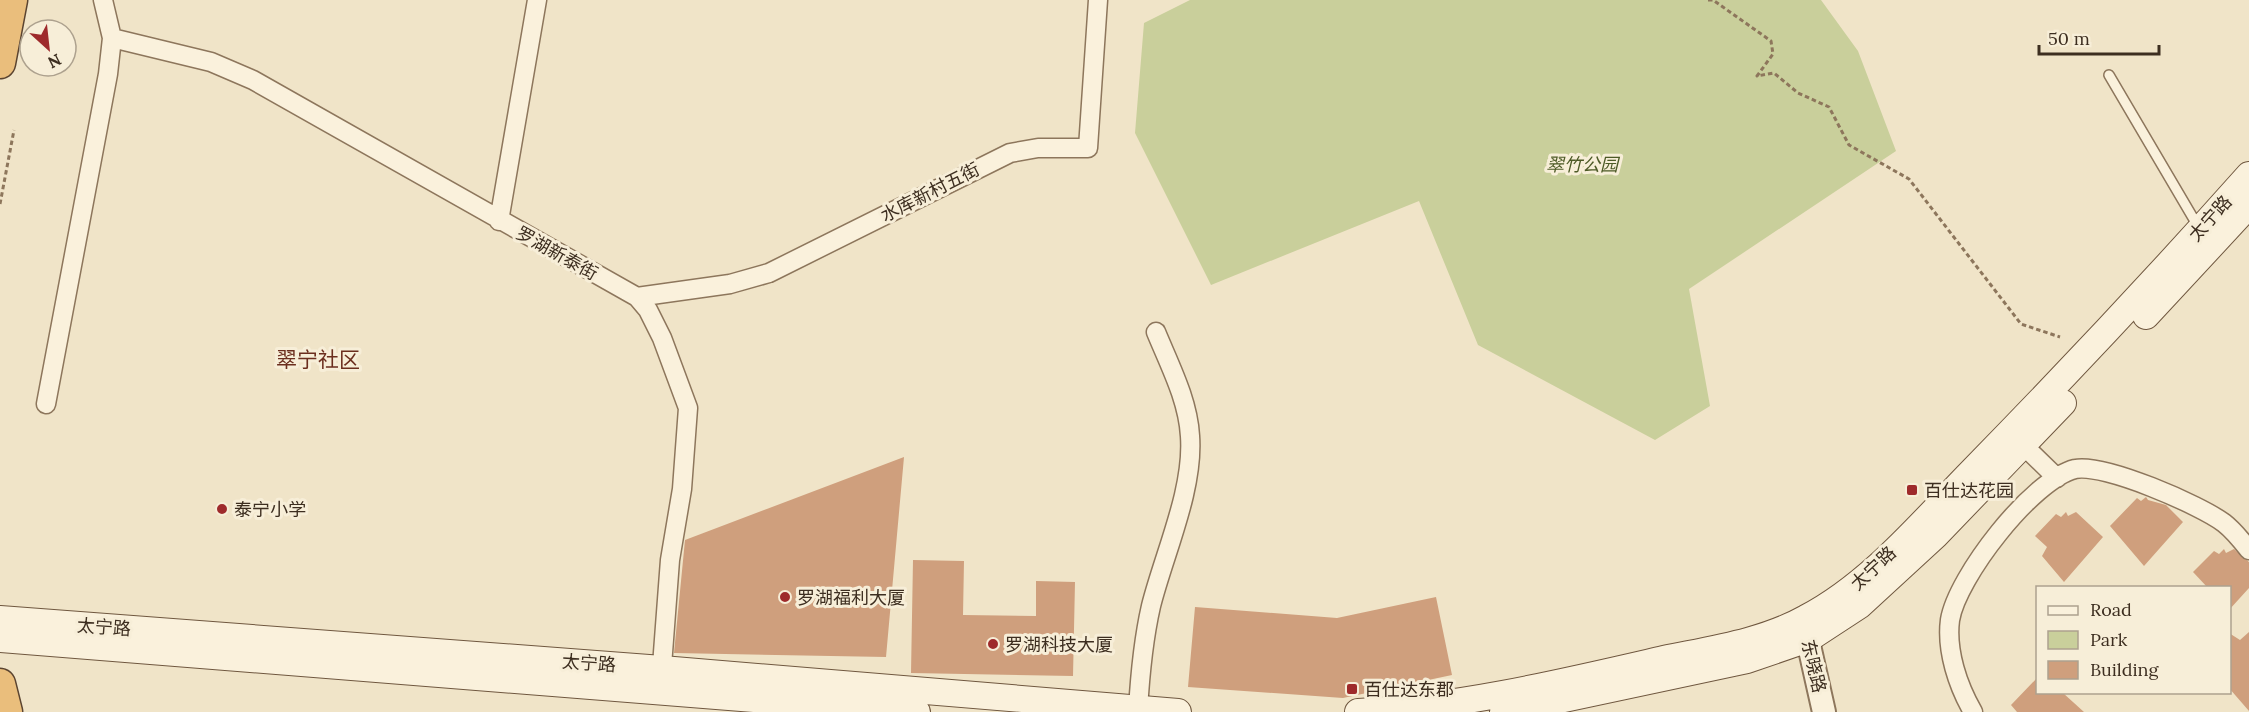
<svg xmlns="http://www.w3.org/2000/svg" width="2249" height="712" font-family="Lora,'Noto Sans SC',serif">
<rect width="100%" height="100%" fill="#f0e4c8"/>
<path fill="#c9cf9b" d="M1190,0H1821L1858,51L1896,151L1689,289L1710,406L1655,440L1478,345L1419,201L1211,285L1135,133L1144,23Z"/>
<path fill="#cf9f7d" d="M904,457L886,657L674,653L685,540Z
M2146,497L2148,500L2166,505L2183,522L2144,566L2110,526L2137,498L2141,501Z
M2066,512L2068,516L2076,512L2103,537L2064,582L2042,556L2047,547L2035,536L2056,514L2061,517Z
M2224,549L2226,553L2234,549L2249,562V588L2229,610V588H2208L2193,572L2214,551L2219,554Z
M913,560L964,561L963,615L1036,616V581L1075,582L1073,676L911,673Z
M1436,597L1452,675L1343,698L1188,687L1195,607L1337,618Z
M2249,632V711L2229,688V633L2240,640Z
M2037,678V693H2063L2084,712H2017L2011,705Z"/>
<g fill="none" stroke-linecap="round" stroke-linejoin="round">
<g stroke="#8d765c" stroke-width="12">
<path id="service" d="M2109,75L2199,228"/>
</g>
<g stroke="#8d765c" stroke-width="21">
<path id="minor" d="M112,38L211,62L253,80L637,297L648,310L662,338L688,408L682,489L670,560L661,679
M499,221L537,0
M637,297L730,284L769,273L1010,153L1038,148H1088L1098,0
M46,404L108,74L112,38L103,0
M2023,445L2057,478
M1138,710C1140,675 1143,641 1151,606C1164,554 1194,490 1190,436C1188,400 1170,366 1156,332
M1973,712C1958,686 1946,651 1950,620C1957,577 2032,480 2075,469C2104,463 2200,505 2224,523C2233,530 2242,541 2249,550"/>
</g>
<g stroke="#8d765c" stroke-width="26">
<path id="tertiary" d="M1804,623L1824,712"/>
</g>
<g stroke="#6f573f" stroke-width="28">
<path id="secondary" d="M2146,316L2249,205
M0,619L662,669L1178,712
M0,639L917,712
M1358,712C1460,707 1564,682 1664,659C1712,649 1763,642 1806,618C1871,584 1922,522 1973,470C2067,374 2159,276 2249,175
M1503,712L1747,660L1808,639L1860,605L1935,536L2063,403"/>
</g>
<g stroke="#5b4430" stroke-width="33">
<path id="trunk" d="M0,63L12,0
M0,684L7,712"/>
</g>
<path stroke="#8d765c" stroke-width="3" stroke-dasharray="4.5 3" stroke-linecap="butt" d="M1708,0H1713L1771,41L1773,54L1757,76L1774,73L1798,93L1829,107L1849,145L1909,179L2021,324L2060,337
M0,204L14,130"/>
<use href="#service" stroke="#faf1dc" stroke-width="9"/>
<use href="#minor" stroke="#faf1dc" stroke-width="18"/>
<use href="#tertiary" stroke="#faf1dc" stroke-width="22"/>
<use href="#secondary" stroke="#faf1dc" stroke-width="26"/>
<use href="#trunk" stroke="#eabe7c" stroke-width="30"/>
</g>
<g fill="#9e2a2b" stroke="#f7eed8" stroke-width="2">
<rect x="1906" y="484" width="12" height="12" rx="3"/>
<circle cx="222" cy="509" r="6"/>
<circle cx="785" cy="597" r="6"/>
<circle cx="993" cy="644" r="6"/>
<rect x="1346" y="683" width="12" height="12" rx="3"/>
</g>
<g text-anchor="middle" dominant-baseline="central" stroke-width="6" stroke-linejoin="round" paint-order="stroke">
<g font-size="18" font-style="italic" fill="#4d5a26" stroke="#f7eed8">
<text x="1582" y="164">翠竹公园</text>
</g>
<g font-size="18" fill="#3d2e20" stroke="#f7eed8">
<text transform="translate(930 192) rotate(-27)">水库新村五街</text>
<text transform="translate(2210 218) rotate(-48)">太宁路</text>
<text transform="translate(557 253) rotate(29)">罗湖新泰街</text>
<text transform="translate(1873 568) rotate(-43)">太宁路</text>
<text transform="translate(104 627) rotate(4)">太宁路</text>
<text transform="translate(589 663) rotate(4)">太宁路</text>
<text transform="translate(1814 666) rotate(77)">东晓路</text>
</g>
<g font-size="18" fill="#3d2e20" stroke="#f7eed8" text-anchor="start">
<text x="1924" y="490">百仕达花园</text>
<text x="234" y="509">泰宁小学</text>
<text x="797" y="597">罗湖福利大厦</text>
<text x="1005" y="644">罗湖科技大厦</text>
<text x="1364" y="689">百仕达东郡</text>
</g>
<g font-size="21" fill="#6b2e1e" stroke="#f7eed8">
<text x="318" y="359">翠宁社区</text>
</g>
</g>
<rect x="2036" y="586" width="195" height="108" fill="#f7eed8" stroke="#ada18e" stroke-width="1.5"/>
<rect x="2048" y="606" width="30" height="9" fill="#faf1dc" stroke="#ada18e" stroke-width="1.5"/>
<text x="2090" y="616" font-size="18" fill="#3d2e20">Road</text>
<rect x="2048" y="631" width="30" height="18" fill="#c9cf9b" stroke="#ada18e" stroke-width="1.5"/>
<text x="2090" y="646" font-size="18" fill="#3d2e20">Park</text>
<rect x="2048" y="661" width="30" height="18" fill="#cf9f7d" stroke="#ada18e" stroke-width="1.5"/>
<text x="2090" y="676" font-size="18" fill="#3d2e20">Building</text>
<g transform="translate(48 48) rotate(153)"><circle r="28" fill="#f7eed8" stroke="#ada18e" stroke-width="1.5"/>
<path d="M0-4.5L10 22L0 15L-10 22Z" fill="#9e2a2b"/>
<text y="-9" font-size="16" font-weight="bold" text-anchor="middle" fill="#3d2e20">N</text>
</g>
<path d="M2039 45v9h120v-9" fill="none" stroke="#3d2e20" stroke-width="3"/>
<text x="2048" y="45" font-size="18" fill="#3d2e20" stroke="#f7eed8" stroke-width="4.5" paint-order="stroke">50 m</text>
</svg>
